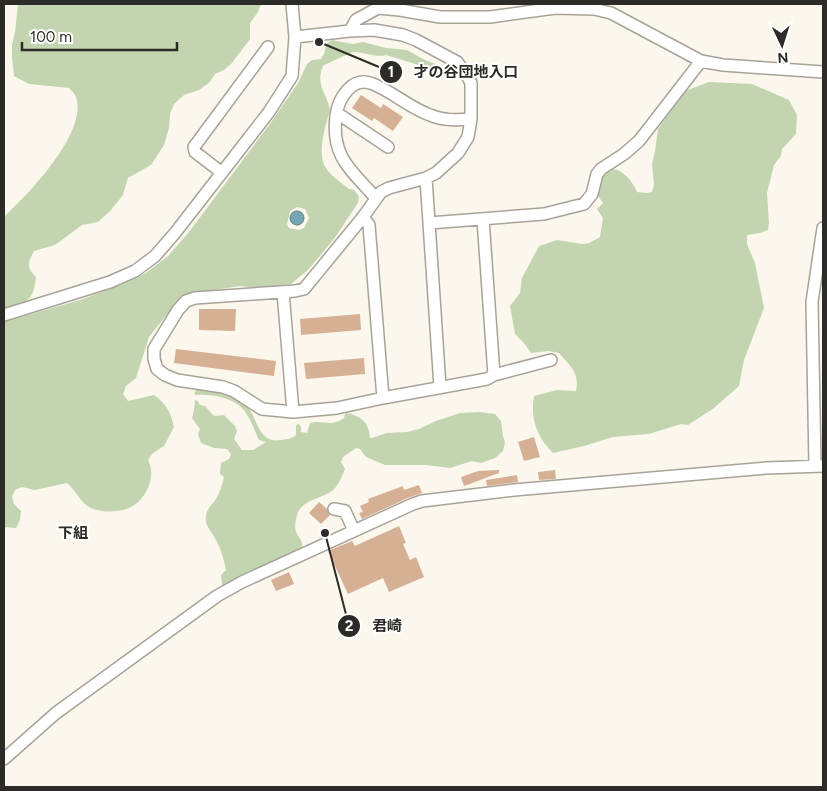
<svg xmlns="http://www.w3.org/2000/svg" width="827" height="791" font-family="Figtree,'Noto Sans JP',sans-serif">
<rect width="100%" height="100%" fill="#fbf7ed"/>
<path fill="#c3d5b0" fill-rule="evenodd" d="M18,4H261L258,12L250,23V39L232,63L224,70L215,74L210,82L199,90L184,95L174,104L170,114L169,128L164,145L151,165L128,178L123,195L111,210L98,222L82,225L55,245L34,251C28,263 26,267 36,277C33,304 26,301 4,309V217C28,194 88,133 76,97C75,94 72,91 69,88L29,84L14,76L12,58V45L15,32Z
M332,40L353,44L363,42L386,48L407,50L423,59L450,70L451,73L448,74L386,55C376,58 365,52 354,52C350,53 328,63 323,66C315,85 327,93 330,110C326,125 316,154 326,168C331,176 341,182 349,189L354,190L359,196L358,203L334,239L308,270L291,284L256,288L240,286L189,294L183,297L176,303L149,337L136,378L126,386L123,394L128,401L154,395C166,403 171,413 174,427L164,446L153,453L148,460C157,476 146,501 129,508C119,512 101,513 91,508C80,503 76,490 67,483L35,490L22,487L15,490L12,496L14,504L21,511L20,520L16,528L4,527V322L80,300L124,284L146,273L168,256L189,232L272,121L298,83L307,64L312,60L321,59L324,54L326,45ZM297,207L305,209L309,218L304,228L299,230L289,228L287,224L290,211Z
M709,82L752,84L789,100L797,115L796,134L782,149L781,156L774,165L767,193L769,223L768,230L760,233L747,235V244L755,263L764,308L744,360L739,386L714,408L688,425L681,424L649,434L613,437L584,446L553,453C537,437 530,419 534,396L557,390L576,391C580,373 570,366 559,353L549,351L531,353L524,343L515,334L510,306L520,293L522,278L539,246L557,240L582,244L589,243L600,237L603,218L597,209L603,203L596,193C597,189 599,182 601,178C613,157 632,179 637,192L647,193L652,192L654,185L652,164L655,151L658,129L685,91Z
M196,390C211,390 234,393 245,404C258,416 257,444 281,440C287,439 292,439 296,435V425L299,424L301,427V432L307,433L310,423C323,419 329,428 344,418L345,414L347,413C362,417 369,422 370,438H372L387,433L407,432L419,429L436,421L460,413L479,412L495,414L501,421L503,436L505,442L503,451L495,458L481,463L472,461L450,468L426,465H385L366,457L360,449L356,448L343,457L341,462L345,469C342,476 339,485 333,490C323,498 309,498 300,509C296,514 294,526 296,532C300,540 305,542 300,552L264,565L226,586L222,585L221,575L226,570C224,560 221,549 216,540C212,532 204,526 206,516C207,508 212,505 216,499C220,493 222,484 224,477L220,474L221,463L229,459L231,454L227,449L214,448L201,443L198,434L200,429L192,418L194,410L195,400L198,401L200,405L205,406L214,416L224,415L235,426L237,431L234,439L242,450H253L266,442L259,440C254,430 250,416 242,408C231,397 210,394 196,395L194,394Z"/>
<path fill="#73a7b2" stroke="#5e8288" d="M290 218a7 7 0 1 1 14 0a7 7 0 1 1-14 0Z"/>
<path fill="#d5b095" d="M361,95L381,108L383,104L403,117L393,131L374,118L372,121L352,108Z
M199,309H236L235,331L199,330Z
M360,314L361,330L301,335L300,319Z
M176,349L276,361L274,376L174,363Z
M364,358L365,374L306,379L304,363Z
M534,437L540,457L524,461L518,442Z
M499,470V473L464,486L461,477L478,471Z
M555,470L556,479L539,480L538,472Z
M517,475L518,482L487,486L486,480Z
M419,485L422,493L410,497L362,519L359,513L363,512L360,506L369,502L368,499L403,486L404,490Z
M319,502L327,509L330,515L321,524L309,513Z
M399,526L406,543L403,544L410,560L416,557L424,577L389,592L383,578L348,594L328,551L352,541L355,546Z
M289,572L294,584L276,591L271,580Z"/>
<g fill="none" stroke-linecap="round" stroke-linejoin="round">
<g stroke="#a7a399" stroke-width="14">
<path id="street" d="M350,31L356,20L378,8L400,10L440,17H490L555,8L594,9L611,13L701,61L723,65L823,72
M337,113L388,147
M221,172L195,152L194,147L268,47
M426,178L440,387
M376,198C351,170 331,157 336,116C338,99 352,75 373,84C393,92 410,108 430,115C444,121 457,120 471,119
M429,223L544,214L584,204L592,194L597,174L601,169L624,154L639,141L701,61
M283,292L293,412L337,408L383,398L369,225L363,217
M4,315L110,282L135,271L155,256L175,233L269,112L292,76L295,37L292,4
M494,375L551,360
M383,398L487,379L494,375L483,219
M293,412L262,409L234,391L223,387L177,380L165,375L157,369L154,359V349L178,310L186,301L195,298L295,291L304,289L363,217L381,192L389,188L426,178L436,173L458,153L468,137L471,119V83L467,75L457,62L416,40L403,35L374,30L350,31L295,37
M815,466L812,302L823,228
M334,509L345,511L354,531
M4,759L56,713L217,596L242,582L413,504L422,501L514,490L766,468L823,466"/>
</g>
<use href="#street" stroke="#fff" stroke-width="11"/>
</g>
<g text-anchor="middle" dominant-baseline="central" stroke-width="4" stroke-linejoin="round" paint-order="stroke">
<g font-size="15" font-weight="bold" fill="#2e2b23" stroke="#fff">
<text x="73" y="533">下組</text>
</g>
</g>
<path fill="none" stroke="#2d2b27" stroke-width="2" d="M319 42L391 72M325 533L349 626"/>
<g fill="#2d2b27" stroke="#fff" stroke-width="2">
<circle cx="319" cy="42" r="5"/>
<circle cx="325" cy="533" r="5"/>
<circle cx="391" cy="72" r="12"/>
<circle cx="349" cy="626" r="12"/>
</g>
<g font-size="15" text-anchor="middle" font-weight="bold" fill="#fff">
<text x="391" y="77">1</text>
<text x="349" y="631">2</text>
</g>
<g font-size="15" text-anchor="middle" font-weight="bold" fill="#2d2b27" stroke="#fff" stroke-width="4" stroke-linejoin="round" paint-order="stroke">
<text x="466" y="77">才の谷団地入口</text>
<text x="387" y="631">君崎</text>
</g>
<rect width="827" height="791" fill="none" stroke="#2d2b27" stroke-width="10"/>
<g transform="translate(782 45) rotate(176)" stroke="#ffffff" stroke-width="4" paint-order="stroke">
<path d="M0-4L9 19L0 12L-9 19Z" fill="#2d2b27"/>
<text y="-8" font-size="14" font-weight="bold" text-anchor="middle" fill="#2d2b27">N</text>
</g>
<path d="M22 42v8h155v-8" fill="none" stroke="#2d2b27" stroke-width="2.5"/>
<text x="30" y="42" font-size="15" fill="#2d2b27" stroke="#ffffff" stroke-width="4" paint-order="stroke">100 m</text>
</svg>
